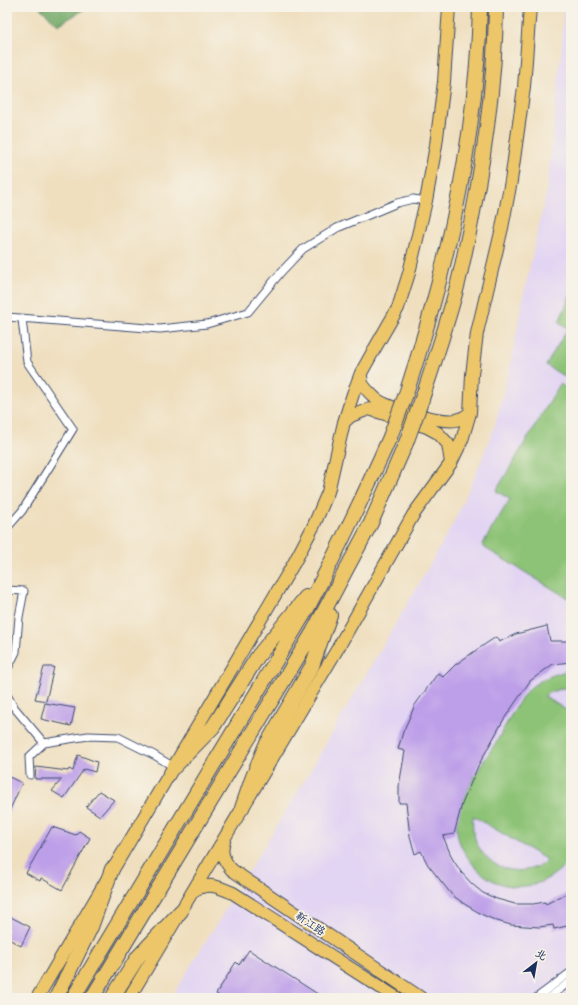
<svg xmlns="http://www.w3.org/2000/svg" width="578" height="1005" font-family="'Playpen Sans','LXGW WenKai TC',sans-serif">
<rect width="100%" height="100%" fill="#f7f3e8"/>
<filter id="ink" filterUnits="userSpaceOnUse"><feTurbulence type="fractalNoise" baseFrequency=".025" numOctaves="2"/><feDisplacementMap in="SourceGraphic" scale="8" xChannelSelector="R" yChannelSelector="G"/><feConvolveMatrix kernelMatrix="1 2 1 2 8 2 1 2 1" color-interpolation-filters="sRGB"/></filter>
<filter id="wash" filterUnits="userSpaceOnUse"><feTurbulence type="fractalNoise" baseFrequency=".012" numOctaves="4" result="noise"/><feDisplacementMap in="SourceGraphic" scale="16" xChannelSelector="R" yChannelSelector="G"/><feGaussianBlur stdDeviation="0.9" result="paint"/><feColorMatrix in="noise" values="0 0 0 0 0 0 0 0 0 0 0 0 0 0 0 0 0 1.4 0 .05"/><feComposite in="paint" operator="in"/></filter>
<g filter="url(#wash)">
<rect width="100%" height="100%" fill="#efdfbf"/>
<path fill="#e2d4f3" d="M563,7H571V998H171L300,788L420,582L454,522L478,469L495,425L511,363L523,297L547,190L562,43Z"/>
<path fill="#8dc376" stroke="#54796a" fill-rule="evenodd" d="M571,294V381L546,365L568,328L559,322Z
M560,384L571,391V600L485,548L482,545L510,499L496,491Z
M566,671H571V686L550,692L544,696L571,713V857C545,894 496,898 469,859C462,849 456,839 457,826C458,797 483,763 498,739C507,723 515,706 526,692C537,680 552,675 566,671ZM473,816L547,860V861C512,886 468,859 473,816Z"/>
<path fill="#72a967" stroke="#466c62" d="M39,7H85L82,11L58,25Z"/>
<g id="blocks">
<path fill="#bd9fe9" d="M547,626L550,641H571V662L553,664L530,681L504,719L478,766L462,804L454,834L443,836L452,858L461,872L472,884L483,893L497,899L515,904H533L545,902L546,904L571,891V925L554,929L553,925L539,927L511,925L497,921L483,915L466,905L452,895L428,865L421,851L415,854L410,836L406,803H399V786L405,751L398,749L403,732L415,705L438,673L443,677L455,665L472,653L496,637L499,642L516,634Z
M44,667H54L46,701L35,699Z
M45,703L75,708L71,726L41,719Z
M78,755L97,762L95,772L84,769L64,798L52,791L62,779H35L36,767L68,771L69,769L73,771Z
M7,776L22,783L7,816Z
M99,791L114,800L100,816L86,807Z
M52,827L76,835L79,831L90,838L62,890L41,878L40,881L26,873Z
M7,915L30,927L21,946L7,938Z
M249,950L324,998H222L216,994L236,962L239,965Z"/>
</g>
</g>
<g filter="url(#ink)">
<use href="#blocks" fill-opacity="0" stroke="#3b496d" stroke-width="1"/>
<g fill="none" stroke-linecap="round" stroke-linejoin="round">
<g stroke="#3b496d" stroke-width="9">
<path id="street" d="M7,317L160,329L207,324L248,312L282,271L303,249L337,228L397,203L413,199L426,201
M7,528L22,511L73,429L27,362L22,319
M7,590L24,591L19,617L16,652L7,670
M7,695L13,706L44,743
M30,775L29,757L44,743L88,736L118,737L154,755L174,767
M536,998L571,972
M548,998L571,981"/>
</g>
<g stroke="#3b496d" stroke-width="14">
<path id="primary" d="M361,373C361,376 361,380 362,383C364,388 372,395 376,399C388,408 441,423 456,420C461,419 466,416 470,413
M344,422L351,416L369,409L427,427L438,433L448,444L451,463
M224,841C220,853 224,861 232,870L421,998
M193,891C209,882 217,886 233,893L397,998
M37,998L294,563L314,525L328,492L344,422L353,394L361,373L375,348L398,308L409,273L426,201L436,145L444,82L449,7
M129,998L338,648L413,515L451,463L462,440L470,413L472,375L477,333L502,228L511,181L524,87L530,7"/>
</g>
<g stroke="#3b496d" stroke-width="16">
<path id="highway" d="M406,394C447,269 477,139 480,7
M422,399C435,360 448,322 458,283C479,193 495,100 496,7
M174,767L213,727L258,656L306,597
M242,808L252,779L265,747L312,666L330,615
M56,998L91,927L112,869
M73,998L307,609C337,552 364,495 390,437
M92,998L313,632L371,523L406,443
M112,998L138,957L181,911"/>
</g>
<use href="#street" stroke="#fff" stroke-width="7"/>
<use href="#primary" stroke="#ecc669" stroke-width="12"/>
<use href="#highway" stroke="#ecc669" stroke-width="14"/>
<g stroke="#3b496d" stroke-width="16" stroke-linecap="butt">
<path id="highway-bridge" d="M390,437L406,394
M406,443L422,399"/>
</g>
<use href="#highway-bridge" stroke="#ecc669" stroke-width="14"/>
</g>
</g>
<g text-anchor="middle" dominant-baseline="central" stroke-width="3.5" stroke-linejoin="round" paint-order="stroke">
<g font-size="11" fill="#1b2f5e" stroke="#f7f3e8">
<text transform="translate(311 923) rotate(34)">靳江路</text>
</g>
</g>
<rect width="578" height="1005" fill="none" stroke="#f7f3e8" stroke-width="24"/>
<g transform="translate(536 963) rotate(31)" stroke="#f7f3e8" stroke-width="3" paint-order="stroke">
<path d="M0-3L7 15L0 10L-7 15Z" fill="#1b2f5e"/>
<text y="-6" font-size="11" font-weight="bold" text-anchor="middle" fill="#1b2f5e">北</text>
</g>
</svg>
